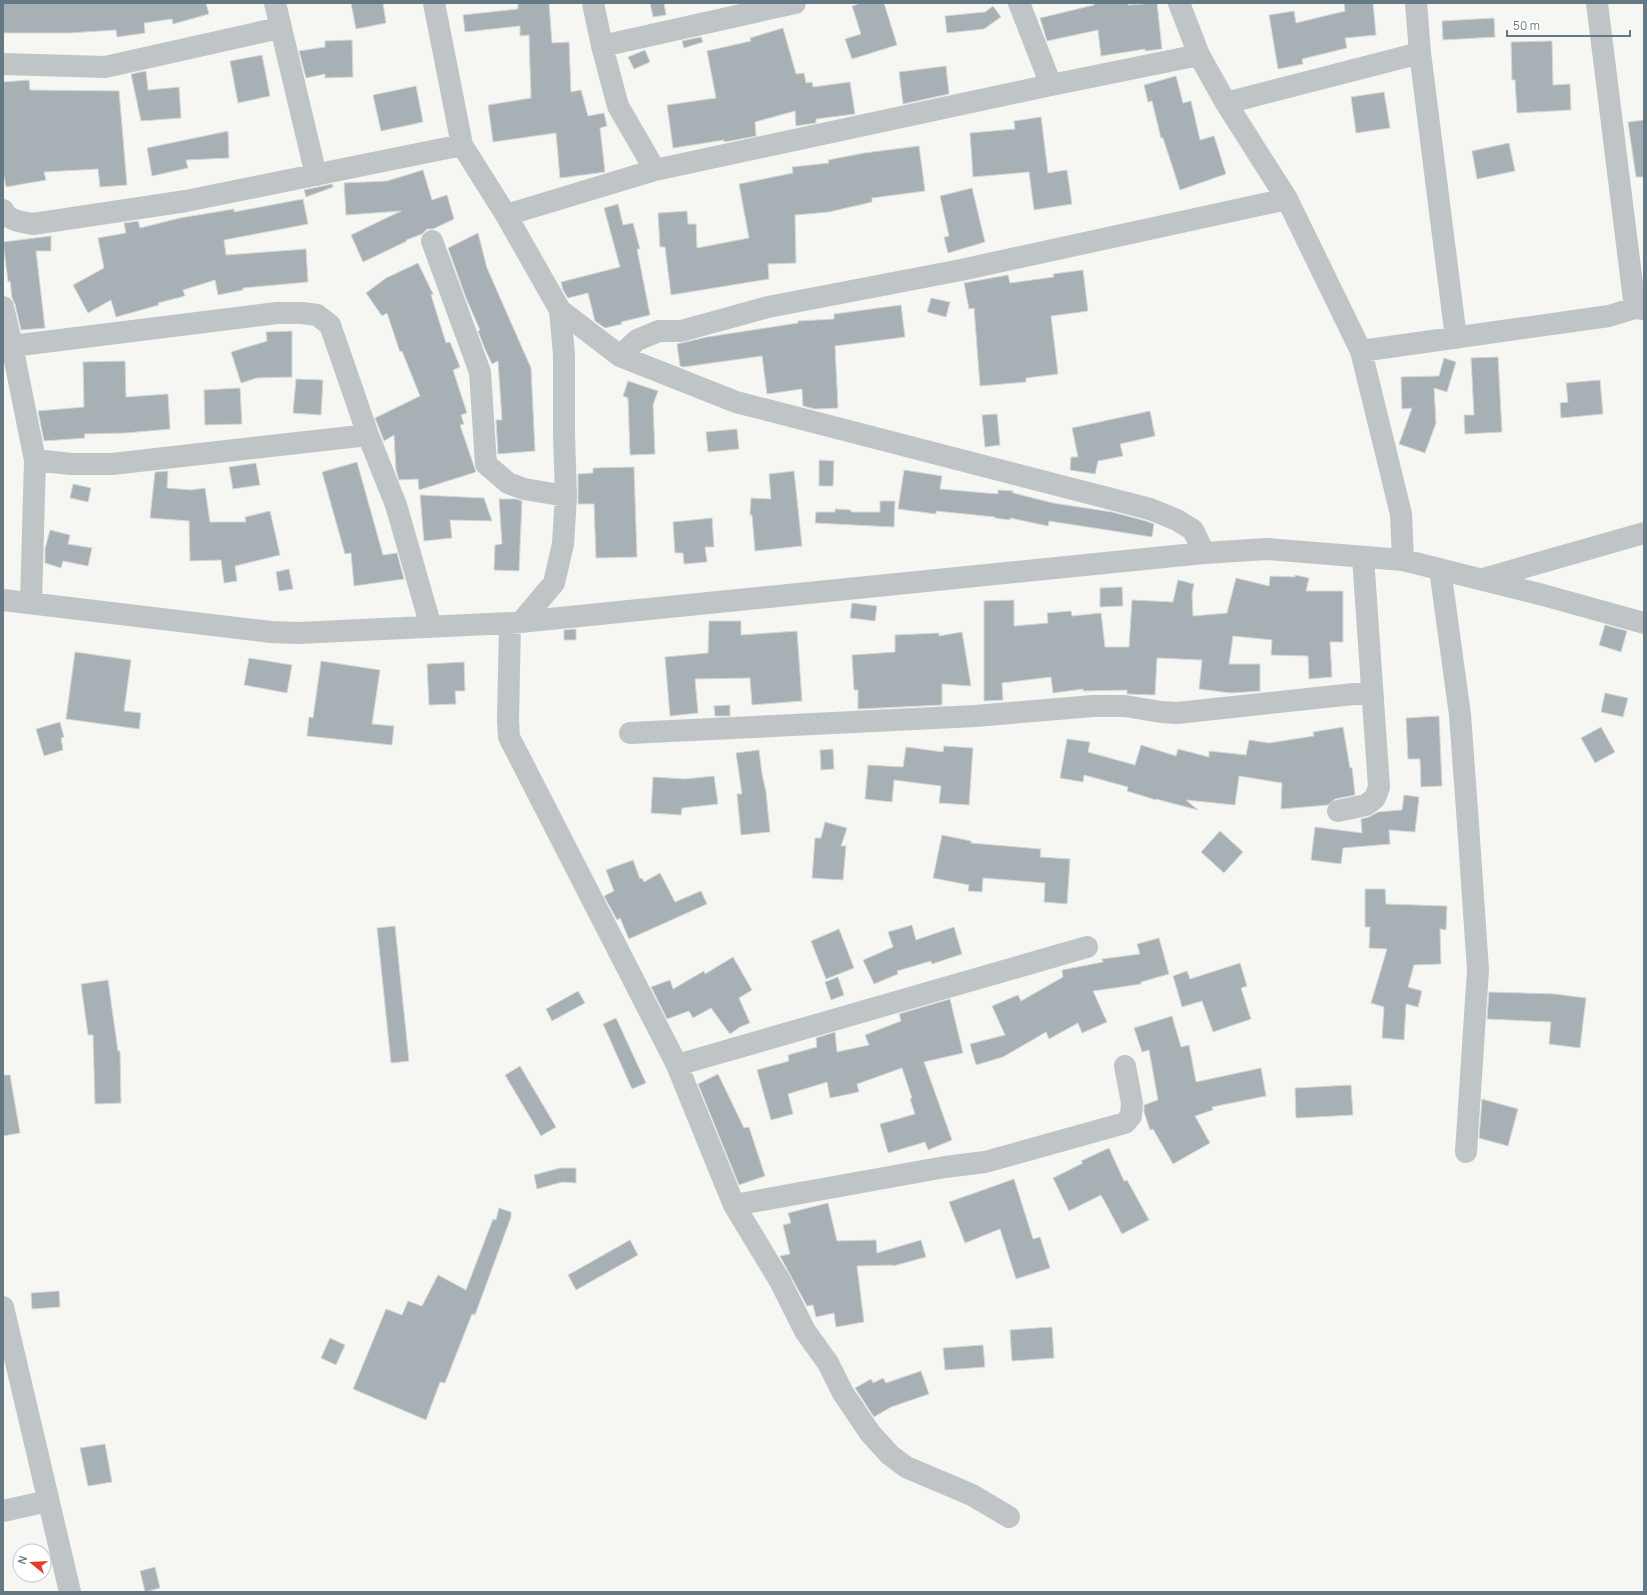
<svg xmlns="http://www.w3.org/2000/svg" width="1647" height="1595" font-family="Manrope,sans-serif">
<rect width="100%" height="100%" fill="#f6f6f2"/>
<path fill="#a7b1b5" stroke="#d7d7d5" d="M3,3H206L209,14L173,24L172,19L144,23L145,33L117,37L116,30L69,33H3Z
M351,3H383L386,23L356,29Z
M518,3H549L552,43L569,42L571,92L581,90L588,116L604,113L607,126L600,128L605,172L560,178L556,133L493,142L488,105L531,98L529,35L520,36V26L465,32L463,15L518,9Z
M650,3H664L666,15L653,17Z
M861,3H884L897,45L852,59L845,39L861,34L852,6Z
M1094,3H1128V5L1157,3L1162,49L1145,51V49L1101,56L1098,30L1047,41L1040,18L1094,5Z
M1344,3H1373L1376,35L1345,38L1347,48L1302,59L1303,64L1278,69L1269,15L1294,11L1296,23L1345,11Z
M993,6L1001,17L984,29L947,33L945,16L985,12Z
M1494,18L1495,37L1443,40L1442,21Z
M783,28L796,74L804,73L806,83L812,82L813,87L850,82L855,114L816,119V123L796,126L795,111L755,122L756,136L730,141L724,142V140L673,148L667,105L716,98L707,51L751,41L750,38Z
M701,37L703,42L684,48L682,41Z
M352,40L353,77L325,78V74L306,78L299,51L325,47V41Z
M1552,41L1553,85L1570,84L1571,110L1517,113L1515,80H1512L1511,42Z
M645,50L650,62L634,69L628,57Z
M262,55L270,96L238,103L230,61Z
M946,66L949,94L903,104L899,72Z
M146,71L148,90L179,87L181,118L141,121L131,74Z
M1176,76L1183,103L1191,101L1200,140L1214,136L1226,174L1180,190L1163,138H1161L1152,101L1148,102L1144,85Z
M29,80L30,90L119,91L127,185L100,187L98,169L44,172L46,180L6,187L3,171V82Z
M416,86L423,122L381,131L373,95Z
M1384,92L1390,128L1356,133L1351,97Z
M1041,117L1048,173L1067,170L1072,204L1034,210L1029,172L973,177L970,133L1015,129L1014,121Z
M1644,120V177H1636L1628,122Z
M228,131L229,158L186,160L188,168L152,176L147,148Z
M1509,143L1515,171L1477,179L1472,151Z
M919,146L925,191L872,198V202L829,212L795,215L796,263L768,264L769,279L671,295L665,247H660L658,213L687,211L688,224H696L697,248L749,238L739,184L793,173L792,167L829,163L828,160L864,153Z
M423,170L432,200L447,195L454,219L433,229H427L422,234L406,240L407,241L363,262L351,235L401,211L346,215L344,183L387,181Z
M332,184L333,187L306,197L304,190Z
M972,188L985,242L948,253L944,237L949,236L940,196Z
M303,199L308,224L224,240L226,255L306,249L308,282L243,288V290L218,295L215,280L183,290L185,296L158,303L159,305L116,317L111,300L88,313L73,285L104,268L98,238L126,233L124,223L138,221L140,228L180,218L234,209V212Z
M618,204L623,225L633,223L640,249H637L650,315L621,322L622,324L605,328L595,321L588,293L568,298L563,290L561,282L620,267L604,208Z
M478,233L487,268L531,368L535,451L498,454L496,420H502L498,361L492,364L485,349L478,331L480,330L466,298L448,248Z
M51,236V251H36L45,328L21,330L15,304L12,298L10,281L8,282L3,242Z
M418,263L433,294L431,295L446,343L450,342L460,367L453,370L467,413L461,415L464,424L460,425L476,472L419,490L418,479L399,480L396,470L394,435L384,441L375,418L420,396L402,351L400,352L387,313L382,316L366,293L386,278Z
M1083,270L1088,311L1051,316L1058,374L1026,378V382L980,386L974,308L969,309L964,283L1008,275L1010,283L1054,277L1053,274Z
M931,298L950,302L946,317L927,312Z
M901,305L905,337L835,346L838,408L815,409L803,406L802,389L767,394L762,356L683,367L680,366L677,344L707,337L798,323V321L834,319V314Z
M292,331V377L257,378L241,383L231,352L267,341L266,332Z
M1498,357L1502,432L1465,434L1464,415H1474L1471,358Z
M1444,358L1456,362L1447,392L1434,388L1436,423L1425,453L1399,444L1412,408L1402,409L1401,377L1439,376Z
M125,361L126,397L168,394L170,429L126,433L84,434L85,438L44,441L38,411L84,407L83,362Z
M296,379L323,380L321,415L293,413Z
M1600,380L1603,414L1561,418L1560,403L1568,402L1566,383Z
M628,381L658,391L653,405L655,454L630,455L628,398L623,396Z
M240,388L242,424L205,425L204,390Z
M1150,411L1155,436L1120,444L1123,456L1098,461L1095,474L1070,470L1071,457H1078L1072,428Z
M997,414L1000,445L985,447L982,415Z
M737,429L739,449L708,452L706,432Z
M819,460L834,461L833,486H819Z
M357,462L383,555L397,553L404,579L354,586L351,553L345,554L322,472Z
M256,463L260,485L233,489L229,467Z
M634,467L637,557L596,558L594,504H578V474L593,473V468Z
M904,470L942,476L940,489L998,494V490L1013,491V493L1053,503L1112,512L1146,521L1154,524L1152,537L1049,521L1048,526L1010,518V520L995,518V517L936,511V514L898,509Z
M168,471L167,488L191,490L205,488L210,522H246L245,517L270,511L280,555L235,566L237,581L224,583L221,560L190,561L189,521L150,518L155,472Z
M794,471L802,546L755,551L752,515H750L751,498L771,499L769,474Z
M73,484L91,488L88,502L70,498Z
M420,495L484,498L492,521L450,520L452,538L424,541Z
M499,499H516L522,501L519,571L494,570L495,545L502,544Z
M880,501H895L894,527L815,523L816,512H835V509L851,510V512H880Z
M712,518L714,547H705L707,562L684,564L683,553H675L673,522Z
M50,530L70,535L68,544L92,548L88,566L63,561L61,568L45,563V549Z
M289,569L293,589L279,591L276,572Z
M1295,575L1309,578L1306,591H1343V642H1330L1332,677L1309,679L1308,656L1271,655L1272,640L1233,636L1229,664H1260V691L1231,693L1199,689L1202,660L1157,658L1155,695L1127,694V690L1083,691V689L1053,693L1051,677L1002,683L1003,700L984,701V601L1014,600V626L1048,623L1047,613L1071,611L1072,616L1101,613L1105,647H1129L1132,600L1173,602L1178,580L1194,584L1192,594L1193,616L1227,613L1236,578L1269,586L1270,576L1295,577Z
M1122,587L1123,606L1100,607V588Z
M852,603L877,606L875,621L850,618Z
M709,621H741V635L797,631L802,701L752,705L750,678L695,679L698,713L670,716L665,657L708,653Z
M1605,625L1627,631L1621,652L1599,645Z
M576,629V640H564V630Z
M962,632L971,686L942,684V705L858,709V690H854L852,655L895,652V635L939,633V636Z
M75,652L131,660L124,711L141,713L139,729L66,719Z
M249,658L292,665L287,693L244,685Z
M321,661L380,670L372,724L394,726L392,745L307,736L309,717L313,718Z
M464,662L465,691H455L456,704L429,705L427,664Z
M1605,693L1628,698L1623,717L1601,712Z
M730,705V716H715L714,706Z
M1439,716L1442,786L1421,787L1420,759H1408L1406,718Z
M60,722L64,737L61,738L63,750L44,756L36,729Z
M1343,727L1350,768L1352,767L1355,795L1335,799L1328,805L1281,809L1282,783L1239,776L1235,805L1186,800L1198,810L1156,799V800L1127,791L1128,787L1084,775L1083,782L1060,778L1067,739L1090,742L1088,752L1135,765L1141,745L1176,756L1178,749L1209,757V751L1246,755L1249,740L1269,743L1314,736L1313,732Z
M1601,727L1615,752L1595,763L1581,738Z
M944,746L973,748L969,805L939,803L941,786L894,780L892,802L865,799L868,765L903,767L906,747L943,752Z
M833,749L834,769L821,770L820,750Z
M759,750L762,774L766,792L770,832L741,835L737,794H742L736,753Z
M714,776L718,804L682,808L681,815L651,813L653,777L685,779Z
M1404,795L1419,797L1415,832L1389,830L1390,844L1343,848L1341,864L1311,860L1315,827L1362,833L1361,819L1369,817L1378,812L1402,810Z
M825,822L847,828L841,846H846L843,880L812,878L815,838H821Z
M1220,831L1243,852L1224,873L1201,852Z
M942,835L971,841V843L1041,849L1040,857L1070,859L1067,904L1044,902L1045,883L983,878L982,892L968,891L969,885L933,878Z
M633,860L640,879L642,878L644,882L660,873L675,902L701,891L707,904L629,939L620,918L617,920L604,896L614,891L606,870Z
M1365,889H1385L1386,904L1447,906L1446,930L1440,929L1441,964L1414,965L1408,987L1422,991L1418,1007L1406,1004L1404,1040L1382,1038L1384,1007L1371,1003L1387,949L1369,948L1370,927H1365Z
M912,925L916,940L954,927L962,954L932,964L931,961L897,971L898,974L874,984L863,960L893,947L888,932Z
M395,926L409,1061L391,1063L377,928Z
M839,929L854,968L826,979L811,941Z
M1159,938L1169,974L1141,982V984L1093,991L1107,1022L1082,1033L1078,1023L1049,1039L1046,1032L1003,1057L976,1065L970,1044L1005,1035L992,1006L1018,995L1021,1001L1063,977L1062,970L1103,962L1102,959L1140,954L1137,944Z
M733,957L752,990L739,998L750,1023L740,1027L730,1034L711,1008L693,1018L689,1011L667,1019L651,987L670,980L673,989L704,971L705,974Z
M1240,963L1247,986L1241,988L1251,1019L1213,1032L1202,1001L1182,1007L1173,976L1187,971L1190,979Z
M838,977L844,995L831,1000L825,982Z
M108,980L118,1051H120L121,1103L95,1104L93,1035H88L81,984Z
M578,991L585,1003L552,1021L546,1009Z
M1489,992L1555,994L1586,998L1580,1048L1549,1044L1551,1022L1487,1019Z
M950,999L963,1053L924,1062L952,1140L928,1150L925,1142L888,1153L880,1124L915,1114L910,1099L912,1098L902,1068L857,1084L859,1092L830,1098L827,1082L788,1094L793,1114L771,1120L757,1070L789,1061L788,1055L817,1047L816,1038L835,1032L837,1052L869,1045L865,1035L901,1021L899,1014Z
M1172,1016L1181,1047L1189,1045L1196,1082L1261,1068L1266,1096L1212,1107L1213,1110L1195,1116L1210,1143L1173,1164L1153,1129L1150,1130L1144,1112V1105L1158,1100L1149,1050L1142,1052L1134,1028Z
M616,1018L646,1083L632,1089L603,1024Z
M520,1066L556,1127L541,1136L505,1075Z
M718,1074L744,1128L749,1127L765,1176L739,1185L698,1084Z
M3,1075H10L20,1133L3,1136Z
M1351,1085L1353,1115L1296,1118L1295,1088Z
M1482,1099L1518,1109L1508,1146L1479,1138Z
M1109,1148L1124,1181L1127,1180L1149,1220L1122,1234L1101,1195L1069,1211L1053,1178L1083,1163L1081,1161Z
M560,1168H576V1183L562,1182L537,1189L534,1175Z
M1014,1179L1033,1239L1040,1237L1050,1268L1016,1279L1000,1229L965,1243L949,1202Z
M828,1203L837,1241L876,1240L877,1253L921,1240L926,1257L893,1266V1265L857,1266L864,1322L836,1327L834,1313L816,1317L813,1305L807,1306L780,1256L790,1254L783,1225L791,1223L788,1213Z
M499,1208L511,1212V1217L475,1315L472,1314L445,1383L440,1382L426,1420L353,1389L386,1309L402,1315L408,1301L422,1306L438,1275L466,1290L493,1219L496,1220Z
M630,1240L638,1255L576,1290L568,1275Z
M59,1291L60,1307L32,1309L31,1293Z
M1052,1327L1054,1358L1012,1361L1010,1330Z
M330,1338L345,1345L336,1365L321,1358Z
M983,1345L985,1367L945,1370L943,1348Z
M921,1371L929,1394L891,1407L874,1417L855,1388L871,1379L873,1383L883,1378L886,1383Z
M105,1444L112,1482L88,1486L80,1448Z
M155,1567L160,1588L145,1592L140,1571Z"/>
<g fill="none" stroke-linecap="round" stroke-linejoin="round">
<path stroke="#bfc4c7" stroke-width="22" d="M275,3L316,175
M434,3L462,145L506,215L560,310L564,355V435L566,496L563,544L554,583L521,622
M593,3L602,46L618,106L655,170
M1019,3L1051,85
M1179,3L1199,55L1226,103L1287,199L1361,351L1401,514L1403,560
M1416,3L1420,53L1456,338
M1597,3L1635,308
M602,46L795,3
M3,64L105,67L279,28
M1226,103L1420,53
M3,210C8,221 22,222 33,224L186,201L462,145
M506,215L655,170L1051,85L1199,55
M432,241L480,372L486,464L508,483L524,489L566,496
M3,307L12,346L35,460L31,602
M560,310L620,356L736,402L1150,509L1177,520L1193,530L1204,553
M12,346L277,313H302L317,315L330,325L368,435L396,505L431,627
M1361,351L1609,316L1635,308L1644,309
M620,356L637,340L659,331H681L768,307L961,270L1287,199
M35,460L71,464H112L368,435
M1440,569L1460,715L1468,824L1478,970L1466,1152
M1483,579L1644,533
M3,600L271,632L298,633L510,623L1204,553L1267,549L1403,560L1543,595L1644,623
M510,623L508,720L509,737L677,1065L734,1205L780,1281L805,1331L828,1363L843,1393L870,1433L890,1455L906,1467L972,1495L1009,1517
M630,733L975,716L1093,706H1125L1161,712L1177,713L1372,692
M1338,811L1366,805L1375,798L1379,787L1363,557
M677,1065L1087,947
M734,1205L945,1167L985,1162L1125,1123L1131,1116L1132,1103L1125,1066
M3,1307L70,1592
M3,1511L48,1501"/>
</g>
<rect width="1647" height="1595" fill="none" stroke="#657984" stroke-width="8"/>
<g transform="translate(32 1563) rotate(288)"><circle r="19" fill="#ffffff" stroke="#c1c9ce"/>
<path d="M0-3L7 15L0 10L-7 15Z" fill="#e53e24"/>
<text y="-6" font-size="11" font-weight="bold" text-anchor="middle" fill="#657984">N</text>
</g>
<path d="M1507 30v6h123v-6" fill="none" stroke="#657984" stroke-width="2"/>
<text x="1513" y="30" font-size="12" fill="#657984" stroke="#ffffff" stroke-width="3" paint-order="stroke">50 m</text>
</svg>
